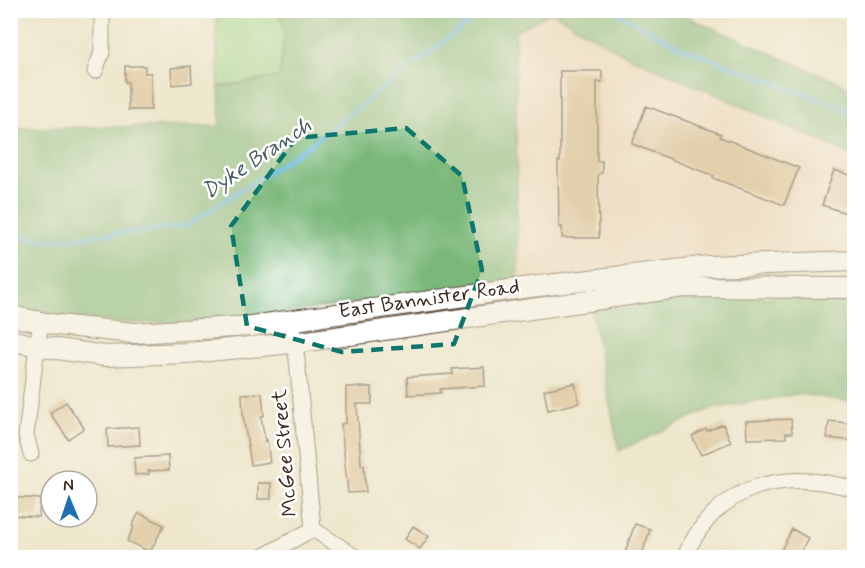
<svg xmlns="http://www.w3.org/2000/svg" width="865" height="568" font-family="Mynerve,sans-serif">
<rect width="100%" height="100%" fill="#fff"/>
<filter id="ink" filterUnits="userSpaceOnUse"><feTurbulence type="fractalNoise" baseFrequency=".0167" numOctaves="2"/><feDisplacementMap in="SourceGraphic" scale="12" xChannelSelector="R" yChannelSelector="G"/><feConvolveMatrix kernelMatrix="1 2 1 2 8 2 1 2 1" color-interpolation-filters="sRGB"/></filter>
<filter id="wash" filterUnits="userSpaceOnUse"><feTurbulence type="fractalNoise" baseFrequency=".008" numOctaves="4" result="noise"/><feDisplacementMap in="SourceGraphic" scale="24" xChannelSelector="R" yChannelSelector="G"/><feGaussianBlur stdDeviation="1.35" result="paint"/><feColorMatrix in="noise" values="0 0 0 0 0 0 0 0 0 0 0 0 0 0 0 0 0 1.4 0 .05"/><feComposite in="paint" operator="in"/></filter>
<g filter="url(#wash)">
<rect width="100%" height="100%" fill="#eee7cd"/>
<path fill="#f0d6bc" d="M552,12L620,52L854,156V254L518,281L515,30Z"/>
<path fill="#99d88e" stroke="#6a8156" stroke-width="1.5" d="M216,11H278L285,30L279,77L219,87Z"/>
<path fill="#7ab879" stroke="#5a714c" stroke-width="1.5" d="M278,10L678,11L696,21L854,89V156L620,52L552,12L515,31L518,281L240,319L170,323H119L61,317L11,306L10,128L220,126L219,87L279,77L285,30Z
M792,296L854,297V402L797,394L707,410L619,451L591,310L688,299Z"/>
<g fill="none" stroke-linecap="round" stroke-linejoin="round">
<path stroke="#64b5df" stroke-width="4.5" d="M612,10L680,47L854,112
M10,235L44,241L186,226L308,146L485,10"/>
</g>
<g id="blocks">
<path fill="#d6b283" d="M125,66H145V73H151V110H128V82H125Z
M191,66L192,83L172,85L171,68Z
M560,71H602V82H597V161H602V173L598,174L599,238H562V227H559L558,161H560Z
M646,106L721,134L720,137L799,168L784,205L713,178L714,176L632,144Z
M834,170L855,177V216L822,205Z
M484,367L485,386L440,389L441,393L408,395L407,377L453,374L452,369Z
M575,383L579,403L548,410L544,390Z
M346,387H372V404H357L361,465H364L366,492L348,493L341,424L346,423Z
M262,393L264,416H261L265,441L267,440L270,462L251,465L243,416L242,394Z
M66,402L84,428L68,439L50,413Z
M791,419L792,433H786V438L747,439L746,421Z
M829,421L855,424V441L827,438Z
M723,424L731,442L701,455L692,436L706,429L707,431Z
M139,427L140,445L108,447L107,429Z
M168,456L169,470L148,471L149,474L135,475L134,458Z
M258,483H271V499H258Z
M10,497L40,499L39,517L10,515Z
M139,513L164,525L150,552L127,541L134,527L132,526Z
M635,524L650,529L641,558H623Z
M413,526L429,536L420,549L405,539Z
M792,529L808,538L797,558H777Z"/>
</g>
</g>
<g filter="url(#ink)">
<use href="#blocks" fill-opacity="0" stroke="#564638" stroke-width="1.5"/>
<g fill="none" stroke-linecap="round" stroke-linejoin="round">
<g stroke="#564638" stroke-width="17">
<path id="minor" d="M95,71L102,52V10
M291,320L297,360L313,529L357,558
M31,454L26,435L37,346L41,323
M260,558L313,529
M684,558C716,484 782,468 854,489"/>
</g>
<g stroke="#564638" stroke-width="22">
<path id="major" d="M10,316L57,325L134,333L251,326L530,287L709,266L854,261
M10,340L37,346L105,356L187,353L294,343L684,287L854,288"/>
</g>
<use href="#minor" stroke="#fff" stroke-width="15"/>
<use href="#major" stroke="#fff" stroke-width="20"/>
</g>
</g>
<path d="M0 0H865V568H0ZM406,128L462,176L482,270L454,344L342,352L247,326L231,226L296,138Z" fill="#eee7cd" fill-opacity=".55" fill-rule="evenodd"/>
<path fill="none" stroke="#0f766e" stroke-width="4.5" stroke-dasharray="12 8" stroke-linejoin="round" d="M406,128L462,176L482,270L454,344L342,352L247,326L231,226L296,138Z"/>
<g text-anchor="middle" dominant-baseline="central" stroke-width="5" stroke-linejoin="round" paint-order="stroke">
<g font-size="21" fill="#3b2a1e" stroke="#fff">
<text transform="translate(429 299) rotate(-8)">East Bannister Road</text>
<text transform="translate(285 453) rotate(-95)">McGee Street</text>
</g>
<g font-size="22" font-style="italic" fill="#495b62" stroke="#fff">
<text transform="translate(257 159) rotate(-34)">Dyke Branch</text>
</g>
</g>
<rect width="865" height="568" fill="none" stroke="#fff" stroke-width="36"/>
<g transform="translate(69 499) rotate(358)"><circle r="28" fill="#ffffff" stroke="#b1aaa5" stroke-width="1.5"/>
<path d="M0-4.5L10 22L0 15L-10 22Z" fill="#1f6fb2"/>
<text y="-9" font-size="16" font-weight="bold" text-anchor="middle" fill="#3b2a1e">N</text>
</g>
</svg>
